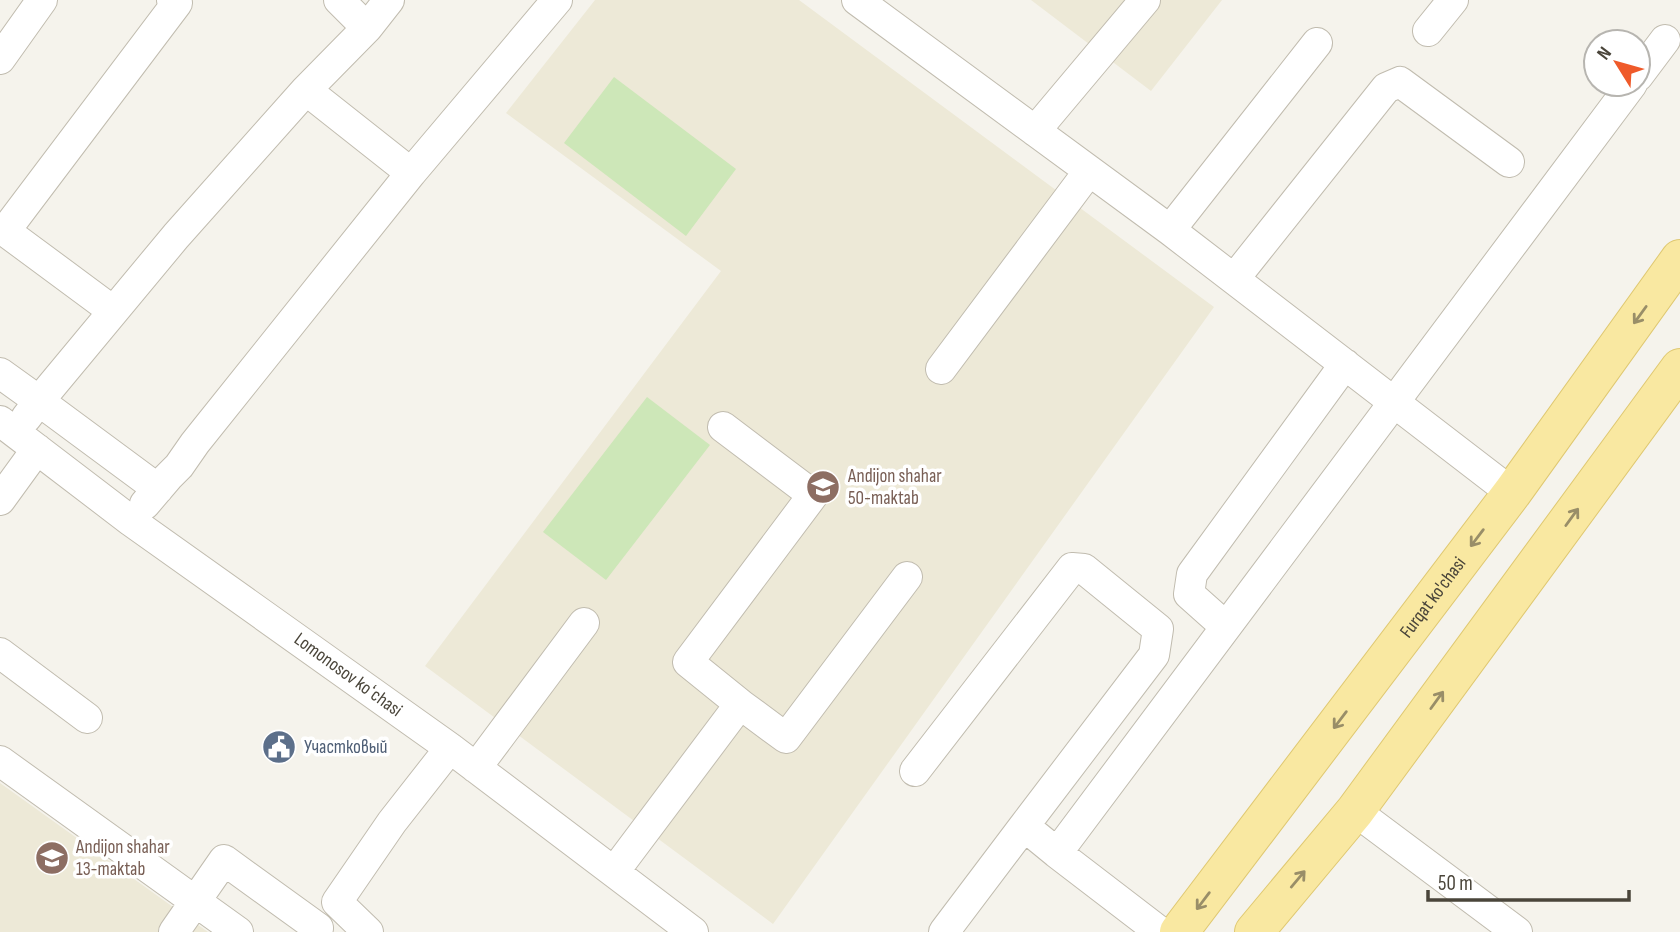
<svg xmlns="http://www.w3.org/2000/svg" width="1680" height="932" font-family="'Sofia Sans Condensed',sans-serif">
<rect width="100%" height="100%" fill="#f5f3ec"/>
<path fill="#ede9d7" d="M595,0H799L1214,307L773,924L425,666L721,271L506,113Z
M1031,0H1222L1151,91Z
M0,783L208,932H0Z"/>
<path fill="#cde7b8" d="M614,77L736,169L686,236L564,143Z
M647,397L710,445L606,580L543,532Z"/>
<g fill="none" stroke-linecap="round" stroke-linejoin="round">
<g stroke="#c1bcaf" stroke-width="32">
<path id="minor" d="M857,0L1170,230L1512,493
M367,28L389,0
M1428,31L1453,0
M0,59L42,0
M1638,76L1665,40
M306,90L411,173
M1035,131L1145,0
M0,228L5,231L177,3L172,0
M1170,230L1317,43
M5,231L113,311
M1234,279L1386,88L1400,82L1509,162
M941,369L1089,171
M0,373L39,401L26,418
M0,421L131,521L450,748L693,932
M158,489L39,401L176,236L306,90L367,28L339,0
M0,500L37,449
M145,504L168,477L179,466L195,443L411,173L557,0
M1226,627L1189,594L1192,574L1345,364
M0,653L87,718
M740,704L786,738L907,577
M0,761L238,932
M476,768L584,623
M915,771L1072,568L1084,569L1158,629L1154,655L1024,826L1057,853
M1355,811L1517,932
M614,872L740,704L688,662L813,495L723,427
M174,932L224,860L318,928
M368,932L337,902L392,822L450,748
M944,932L1024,826
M1160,932L1057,853L1632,84"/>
</g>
<g stroke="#dfc871" stroke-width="40">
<g id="major">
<path id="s1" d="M1179,932L1512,493L1680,259"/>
<path d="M1254,932L1355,811L1680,368"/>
</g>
</g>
<use href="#minor" stroke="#fff" stroke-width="30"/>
<use href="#major" stroke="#f9e8a1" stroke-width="38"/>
</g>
<defs><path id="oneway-shaft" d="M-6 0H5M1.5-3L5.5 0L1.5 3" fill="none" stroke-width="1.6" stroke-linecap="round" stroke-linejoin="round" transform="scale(1.75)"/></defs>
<g stroke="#998e68">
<use href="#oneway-shaft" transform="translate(1640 315) rotate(126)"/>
<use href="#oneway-shaft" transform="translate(1572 517) rotate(-54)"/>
<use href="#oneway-shaft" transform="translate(1477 538) rotate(127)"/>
<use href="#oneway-shaft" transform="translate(1437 700) rotate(-54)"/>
<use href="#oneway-shaft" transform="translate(1340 720) rotate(127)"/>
<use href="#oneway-shaft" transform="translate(1298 879) rotate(-50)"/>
<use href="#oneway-shaft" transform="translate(1203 901) rotate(127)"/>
</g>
<defs>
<g id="school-disc" transform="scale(1.75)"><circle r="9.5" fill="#8d6e63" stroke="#fff"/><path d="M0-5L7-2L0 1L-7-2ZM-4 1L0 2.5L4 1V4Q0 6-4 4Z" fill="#fff"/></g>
<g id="civic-disc" transform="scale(1.75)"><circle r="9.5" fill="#5c6f8a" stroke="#fff"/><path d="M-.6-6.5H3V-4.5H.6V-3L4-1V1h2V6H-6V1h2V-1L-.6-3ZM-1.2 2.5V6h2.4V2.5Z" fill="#fff"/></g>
</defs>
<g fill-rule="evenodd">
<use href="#school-disc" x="823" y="487"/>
<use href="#civic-disc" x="279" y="747"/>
<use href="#school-disc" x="52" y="858"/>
</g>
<g text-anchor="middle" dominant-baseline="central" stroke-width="7" stroke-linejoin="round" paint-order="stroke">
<g font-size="19" fill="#785e54" stroke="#fff" text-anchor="start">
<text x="848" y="476">Andijon shahar<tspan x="848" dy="22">50-maktab</tspan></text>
<text x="76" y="847">Andijon shahar<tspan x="76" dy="22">13-maktab</tspan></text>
</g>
<g font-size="19" fill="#4a453a" stroke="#fff">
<text stroke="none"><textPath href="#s1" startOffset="420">Furqat ko'chasi</textPath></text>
<text transform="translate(348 675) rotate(36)">Lomonosov koʻchasi</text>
</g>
<g font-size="19" fill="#4e5e75" stroke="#fff" text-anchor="start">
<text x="304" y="747">Участковый</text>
</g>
</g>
<g transform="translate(1617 63) rotate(307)"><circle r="33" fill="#ffffff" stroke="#b7b5b0" stroke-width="2"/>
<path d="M0-5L12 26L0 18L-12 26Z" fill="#ef5a2a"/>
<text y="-10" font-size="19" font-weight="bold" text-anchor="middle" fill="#4a453a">N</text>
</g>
<path d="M1428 890v10h201v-10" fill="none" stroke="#4a453a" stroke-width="3.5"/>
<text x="1438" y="890" font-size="21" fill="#4a453a" stroke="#ffffff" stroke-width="5" paint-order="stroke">50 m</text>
</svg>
